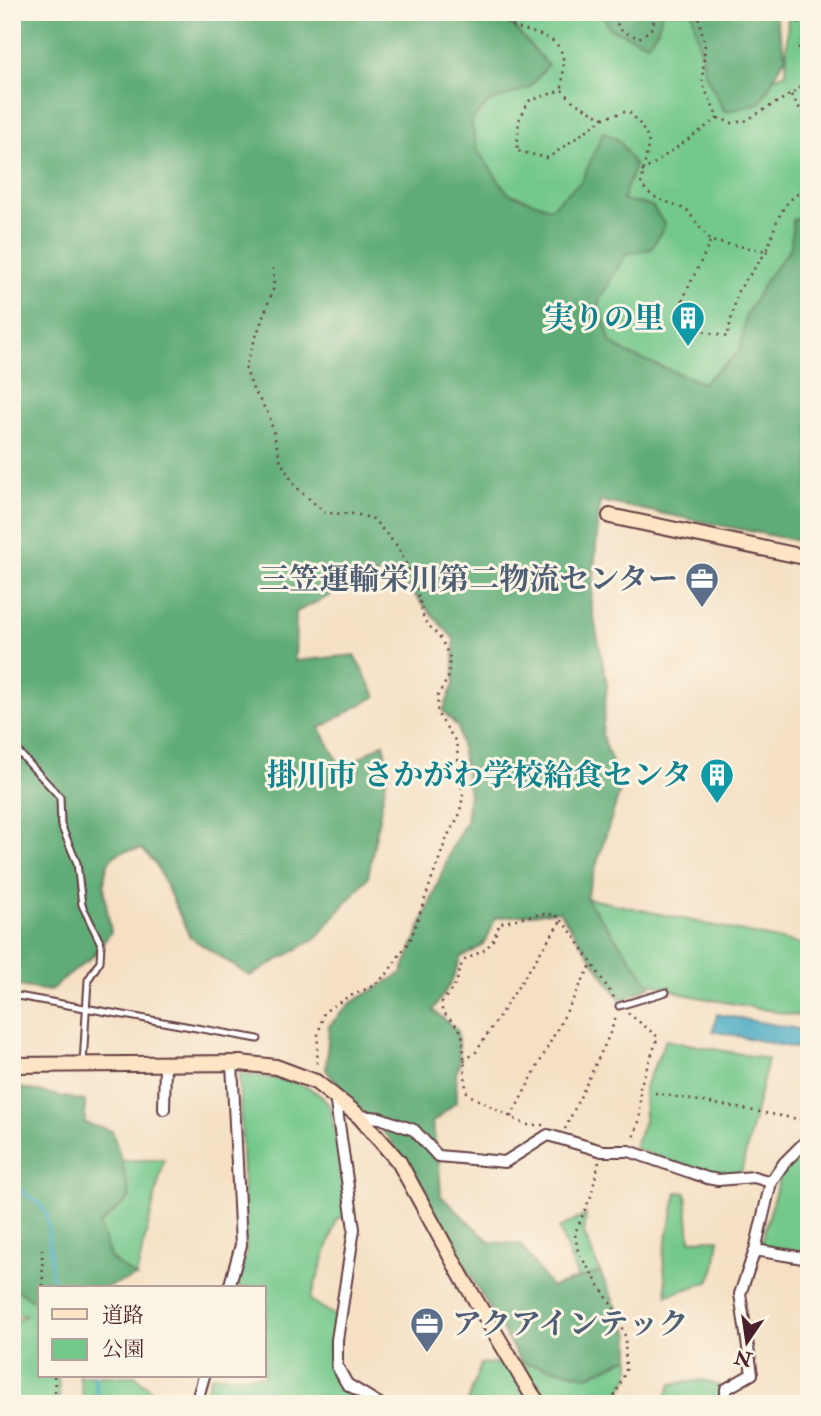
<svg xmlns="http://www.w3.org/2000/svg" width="821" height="1416" font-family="'IM FELL Double Pica','Noto Serif JP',serif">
<rect width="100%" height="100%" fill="#fcf5e5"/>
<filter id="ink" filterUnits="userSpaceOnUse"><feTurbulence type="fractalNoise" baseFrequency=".0143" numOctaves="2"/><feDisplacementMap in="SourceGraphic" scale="14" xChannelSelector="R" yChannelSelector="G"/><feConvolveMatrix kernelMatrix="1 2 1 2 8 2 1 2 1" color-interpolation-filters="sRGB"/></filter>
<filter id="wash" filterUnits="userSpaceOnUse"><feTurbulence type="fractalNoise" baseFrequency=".00686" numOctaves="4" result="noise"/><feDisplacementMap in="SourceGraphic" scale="28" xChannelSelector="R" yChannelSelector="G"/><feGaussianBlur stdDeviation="1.57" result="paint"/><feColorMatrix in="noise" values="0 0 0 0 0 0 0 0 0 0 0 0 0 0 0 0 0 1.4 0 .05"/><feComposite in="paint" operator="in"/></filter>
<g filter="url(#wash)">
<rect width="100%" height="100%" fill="#f5e0c4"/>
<path fill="#73c88b" stroke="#5e745b" stroke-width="2" d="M470,12H717L734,93L786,73L788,12H809V259L761,346L700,403L595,357L543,231L463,156Z
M586,898L809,946V1018L687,995L646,981Z
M666,1040L768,1059L741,1173L710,1176L634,1148L645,1118L644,1088Z
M239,1074C267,1077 311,1079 328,1104C335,1114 344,1199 346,1216L337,1219L310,1300L337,1317L330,1348L337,1379L370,1398V1404H272L281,1401L208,1404L205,1398L211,1376H264V1288H237L246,1254Z
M809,1147V1252L761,1245L779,1179L795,1158Z
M164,1159L136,1277L111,1259L99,1225L130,1198L122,1161Z
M677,1192L686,1193L690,1240L719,1239L715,1267L709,1282L667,1295L663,1257Z
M586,1215L584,1234L600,1272L578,1279L559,1228Z
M12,1287L40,1303V1321L34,1318L40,1324V1376H58L60,1404H12V1323L27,1315H12Z
M630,1357V1375L613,1404H467L481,1364L521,1362L588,1376Z
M79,1376H135L167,1404H85Z
M704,1380L719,1386L720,1404H663L671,1384Z"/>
<path fill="#5eac77" stroke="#546651" stroke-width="2" d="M12,12H506L504,16L548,65L529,88L489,102L471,121L478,151L508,193L550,208L582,181L603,132L619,140L635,166L622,200L652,206L665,225L651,249L626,254L598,302L611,343L631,355L703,383L740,351L746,315L766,280L791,247L793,220L809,214V543L600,501L591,604L607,684L602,735L621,787L586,898L651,986L621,1001L559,911L495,918C488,942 484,947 461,957L451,983L433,1010L457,1030L460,1062L456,1074L457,1101L432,1123L439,1163L441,1196L490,1242L520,1244L551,1287L600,1272L630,1335V1357L588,1376L521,1362L390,1139L343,1091L326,1070L329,1026L351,1003L402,973L453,845L466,822L469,794L458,727L443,711L454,683V639L401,580L386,571L345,588L296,612L295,661L354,655L376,696L320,728L342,769L384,743L388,770L368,877L315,939L250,976L190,937L156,864L142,849C134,850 126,850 119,853C94,864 108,911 111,932L93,956L49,991L12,985Z
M602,12H662L658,29L647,44L609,28Z
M692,12H774L786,56L760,103L725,112L706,76Z
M12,1073L16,1087L85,1101V1123L112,1131L122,1161L130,1198L99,1225L111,1259L136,1277L103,1288H40V1301L36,1302L12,1287Z"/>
<path fill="#42a8c2" stroke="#466476" stroke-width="2" d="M717,1014L809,1031V1051L713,1031Z"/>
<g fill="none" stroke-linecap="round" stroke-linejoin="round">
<path stroke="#42a8c2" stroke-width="3.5" d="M12,1183L38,1203L47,1214L53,1288
M94,1376L99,1404"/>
</g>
</g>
<g filter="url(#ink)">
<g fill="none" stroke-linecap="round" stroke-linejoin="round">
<g stroke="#643c42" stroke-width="9">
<path id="lane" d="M12,745L60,797L61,825L77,863L82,905L101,944L100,961L88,980L83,1064
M12,995L258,1039
M619,1006L666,992"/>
</g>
<g stroke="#643c42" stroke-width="14">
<path id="street" d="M335,1096L354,1229L337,1340V1366L347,1384L380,1404
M164,1109L165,1064
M359,1116L380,1118L414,1130L438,1156L505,1162L548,1135L602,1151H629L707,1178L718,1180L754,1177L771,1182
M755,1250L809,1259
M229,1288L241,1245L232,1063
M196,1404L204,1376
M726,1404V1389L752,1374L740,1294L755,1250L771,1182L784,1163L809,1138"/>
</g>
<g stroke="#643c42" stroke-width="18">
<path id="secondary" d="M610,516L809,558
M12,1065L240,1063L276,1067L316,1082L359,1116L399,1162L463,1279L529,1390L539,1404"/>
</g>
<path stroke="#643c42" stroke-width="2.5" stroke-dasharray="2 5" stroke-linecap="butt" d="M497,12C511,37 550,27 561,51C566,61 562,79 562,90
M609,12L622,31L639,38L651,29L657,12
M788,12L806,29
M791,95L809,123
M604,118L575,103L562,90L529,101L519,120L517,151L548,158L604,118L628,111L638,121L649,140L641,185L652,196L687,210L710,241L767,251C775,226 781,197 809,189
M718,118L732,123L745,121L798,90L805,75L799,48L809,23
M642,172L718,118L702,83L705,44L697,12
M710,242C698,270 682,295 675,324L727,337L738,291L767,251
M273,268L274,287L245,367L253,389L269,415L281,462L295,486L325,513L356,514L373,519L397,546L415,581L424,620L441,639L450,658L448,678L438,695L437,713L456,742L463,796L459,816L447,837L411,938L387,974L373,986L346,998L324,1012L318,1035L317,1068
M628,1013L658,1037L640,1087V1119L632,1141
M464,1061L476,1052L562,919
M655,1093L809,1121
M511,1117L591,965
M543,1125H526L471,1096L466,1091L463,1038L459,1028L442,1011V1002L456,984L461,966L465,960L486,949L493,940L500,923C516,920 539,911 555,915C566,918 605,985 615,999
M565,1129L608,1038L617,1015
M599,1162L591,1196L575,1233L578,1252L616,1312L625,1336L626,1371L611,1404
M42,1249L43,1288
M54,1376L56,1404"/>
<use href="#lane" stroke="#fff" stroke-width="5"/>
<use href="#street" stroke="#fff" stroke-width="10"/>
<use href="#secondary" stroke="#fde5c5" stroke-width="14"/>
</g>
</g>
<defs>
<g id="building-pin" transform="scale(1.75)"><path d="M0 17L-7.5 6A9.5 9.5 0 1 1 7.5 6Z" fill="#0f9aa8" stroke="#fcf5e5"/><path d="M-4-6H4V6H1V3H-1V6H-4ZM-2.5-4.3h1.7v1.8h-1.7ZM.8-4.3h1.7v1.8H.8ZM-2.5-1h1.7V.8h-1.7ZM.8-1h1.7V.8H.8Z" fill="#fff"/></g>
<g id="office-pin" transform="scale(1.75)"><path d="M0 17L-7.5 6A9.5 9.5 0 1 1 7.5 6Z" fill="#5c6f8a" stroke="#fcf5e5"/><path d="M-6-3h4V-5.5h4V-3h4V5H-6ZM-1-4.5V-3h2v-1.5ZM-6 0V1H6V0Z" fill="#fff"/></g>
</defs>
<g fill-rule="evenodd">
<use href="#building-pin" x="688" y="318"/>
<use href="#office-pin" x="702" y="579"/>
<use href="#building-pin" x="717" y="775"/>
<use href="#office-pin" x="427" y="1324"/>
</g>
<g text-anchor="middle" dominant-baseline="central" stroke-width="6" stroke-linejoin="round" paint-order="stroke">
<g font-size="30" font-weight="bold" fill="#0d838f" stroke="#fcf5e5" text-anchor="end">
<text x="664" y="318">実りの里</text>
<text x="692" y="775">掛川市 さかがわ学校給食センタ</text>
</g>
<g font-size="30" font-weight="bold" fill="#4e5e75" stroke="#fcf5e5" text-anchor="end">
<text x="678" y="579">三笠運輸栄川第二物流センター</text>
<text x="452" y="1324" text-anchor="start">アクアインテック</text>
</g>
</g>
<rect width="821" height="1416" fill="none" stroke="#fcf5e5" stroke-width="42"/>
<rect x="38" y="1286" width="228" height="91" fill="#fcf5e5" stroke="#b59f9b" stroke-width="2"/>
<rect x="52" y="1309" width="35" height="10" fill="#fde5c5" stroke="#b59f9b" stroke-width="2"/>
<text x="102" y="1322" font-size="21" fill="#4a1f2b">道路</text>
<rect x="52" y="1339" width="35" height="21" fill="#73c88b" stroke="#b59f9b" stroke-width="2"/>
<text x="102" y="1356" font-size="21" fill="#4a1f2b">公園</text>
<g transform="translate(747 1342) rotate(193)" stroke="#fcf5e5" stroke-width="5" paint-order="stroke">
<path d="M0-5L12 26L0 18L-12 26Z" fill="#4a1f2b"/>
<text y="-10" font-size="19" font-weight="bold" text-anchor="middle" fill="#4a1f2b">N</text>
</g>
</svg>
